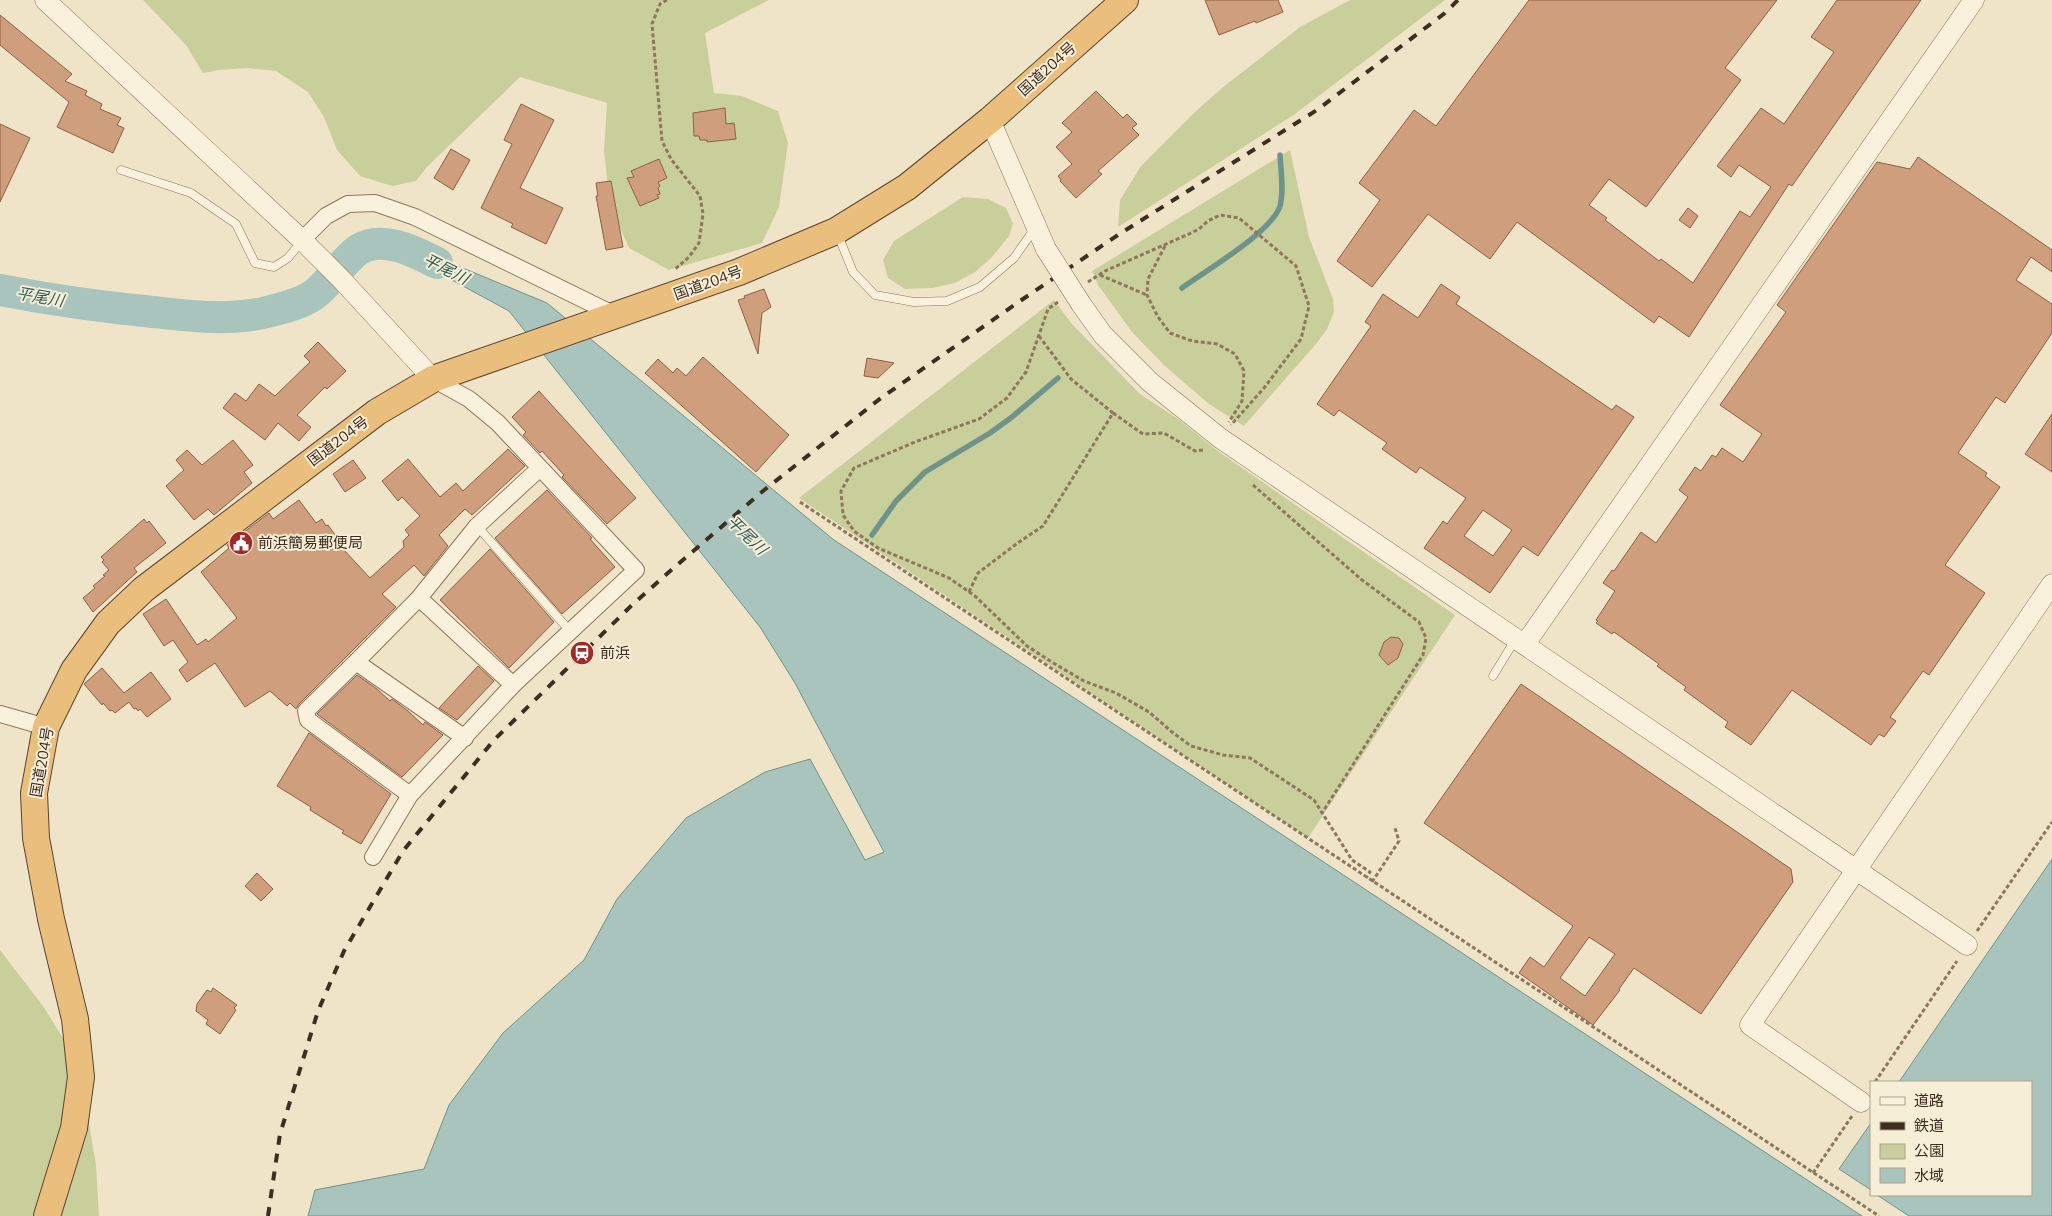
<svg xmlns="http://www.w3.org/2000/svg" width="2052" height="1216" font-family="Bitter,'Noto Sans JP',serif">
<rect width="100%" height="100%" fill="#f0e4c8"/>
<path fill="#c9cf9b" d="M143,0H769L705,33L714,93L742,96L778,111L788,143L779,207L762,243L669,270L629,248L610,205L604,151L607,103L520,77L426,168L416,181L392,186L360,176L337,150L324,117L308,92L276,71L246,68L219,70L203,73L186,45Z
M1350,0H1445L1295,114L1118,227L1120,200L1141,166L1196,111L1222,88L1300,27Z
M1290,150L1309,237L1333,299L1334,312L1327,329L1316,344L1244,426L1209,404L1165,366L1132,332L1098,285L1092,271Z
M963,197L988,199L1006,208L1013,224L1009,236L992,257L975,272L955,283L932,288L905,289L888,278L883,260L894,241Z
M1054,300L1071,323L1140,394L1178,419L1219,452L1455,615L1308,838L799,498Z
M0,950L43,1006L79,1064L96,1165L99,1216H0Z"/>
<path fill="#a9c4bc" stroke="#6f938a" d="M398,245L429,254L547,303L834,540L1862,1216H308L315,1190L424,1169L449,1105L503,1033L584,960L617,899L686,818L765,772L810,759L865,860L884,852L795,683L760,627L509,311L404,254L397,248Z
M2052,859V1216H1909L1877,1195H2031V1082H1899Z
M1871,1123V1190L1839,1169Z"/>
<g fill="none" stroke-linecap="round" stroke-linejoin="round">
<path stroke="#6f938a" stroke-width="5.5" d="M1182,288C1205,271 1272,232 1280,206C1284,191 1281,171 1280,155
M872,535L896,501L925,472L990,433L1012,417L1058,378"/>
<path stroke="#a9c4bc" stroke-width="32" d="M0,290C51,300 102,307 153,312C189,316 227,321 263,313C279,309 303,304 316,293C331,281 342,262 358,250C382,234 415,252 437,263"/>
</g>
<path fill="#cf9f7d" stroke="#8d5f41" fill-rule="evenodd" d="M1205,0H1278L1283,12L1256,23L1255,21L1219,35Z
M1529,0H1777L1725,68L1741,80L1646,207L1609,179L1589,205L1607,218L1605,220L1659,261L1661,259L1693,283L1740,211L1750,217L1771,187L1739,165L1731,177L1717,166L1761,108L1784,124L1834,52L1811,37L1837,0H1921L1792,186L1789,184L1689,337L1659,316L1654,323L1517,222L1490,259L1428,214L1372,287L1337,261L1380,200L1359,183L1414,110L1436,126Z
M0,15L72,74L65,81L87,91L85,95L102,104L100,109L121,118L117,125L124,128L113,153L57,127L69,102L0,45Z
M1096,91L1123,118L1127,114L1137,124L1132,128L1139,135L1098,171L1102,174L1076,198L1060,181L1061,180L1058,176L1072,164L1056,147L1072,132L1062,123Z
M521,104L554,120L520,188L563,208L546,244L511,227L513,224L481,208L512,144L504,140Z
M725,108L726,124L734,123L736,139L707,142V140H700L699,136H694L693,113Z
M0,124L30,138L0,202Z
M451,149L470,160L453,190L434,178Z
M1918,157L2052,250V272L2031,257L2016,280L2052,304V333L2005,403L1996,397L1958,453L1987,473L1985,476L2000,487L1945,565L1985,593L1929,675L1923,671L1890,717L1896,721L1884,737L1879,734L1871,745L1792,690L1751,745L1725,727L1728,722L1684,690L1686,687L1657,666L1659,664L1614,632L1612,634L1596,623L1598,621L1596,620L1615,591L1603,583L1612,570L1614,571L1641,532L1656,543L1688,497L1679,490L1695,467L1701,471L1712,455L1716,457L1722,448L1743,462L1762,434L1720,405L1786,312L1777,305L1877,162L1910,169Z
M659,159L667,178L658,182L660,186L658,188L660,194L657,195L659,198L640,206L627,178L634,177L631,171Z
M611,181L623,247L606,250L596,196H598L596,183Z
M1688,208L1698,216L1690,228L1679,220Z
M1441,284L1460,297L1456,304L1612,410L1616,405L1634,417L1538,556L1523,546L1490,593L1424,548L1443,521L1447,524L1466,498L1420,467L1416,473L1382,449L1387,443L1339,410L1334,416L1317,404L1371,326L1365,322L1383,294L1418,318ZM1483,510L1512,530L1493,556L1464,536Z
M764,289L771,307L762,313L758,354L738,300L745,298L744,296Z
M318,342L346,371L327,389L325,387L297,415L311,427L299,441L278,423L265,440L223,408L235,393L246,401L259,384L275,396L310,362L304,356Z
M703,357L789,435L756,472L645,373L658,359L673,373L677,368L686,376Z
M867,358L894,363L878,378L864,376Z
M539,391L636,498L607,524L562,477L564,475L542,451L540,453L523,435L526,432L512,417Z
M2052,414V472L2025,454Z
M233,440L253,465L244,472L252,483L214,515L208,509L194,520L166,486L184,470L176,460L187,450L202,465Z
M508,449L525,466L472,515L465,509L439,535L448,546L424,576L414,565L382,594L396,607L299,704L296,709L290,703L287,706L270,691L245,707L215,663L187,682L179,670L188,662L173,640L164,646L143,614L166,599L197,645L206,639L208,642L237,618L201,572L229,548L227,545L269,513L273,519L299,500L316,523L322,519L326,526L328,525L345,549L344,550L370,578L404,547L403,541L409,535L405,530L420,516L402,497L398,501L382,481L408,459L440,497L456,483L463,491Z
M353,460L366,478L345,492L333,474Z
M547,490L592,538L590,539L615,567L562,614L495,538Z
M144,519L147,523L149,521L166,543L134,568L137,572L93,612L83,598L95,588L93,586L105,576L103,575L109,570L102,562L104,560L101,557Z
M490,549L554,622L509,668L440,600Z
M1391,637L1399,638L1403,644L1398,658L1388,665L1379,655L1384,642Z
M478,666L494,681L457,720L439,708Z
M102,668L124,693L151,672L171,699L147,717L140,709L138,711L136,708L134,709L129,702L115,713L112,710L110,711L103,703L102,705L84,684Z
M357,675L377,689L390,701L392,699L408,711L423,725L425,722L443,735L402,777L317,714Z
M1521,684L1791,869L1793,882L1701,1014L1634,968L1619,989L1620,990L1593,1025L1519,973L1530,957L1544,967L1573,926L1424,823ZM1589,937L1615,954L1585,996L1560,978Z
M309,733L391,794L361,844L342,833L344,831L310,810L311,807L277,786Z
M257,873L273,889L261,901L245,886Z
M213,988L237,1005L234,1008L236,1010L220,1034L206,1024L208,1020L196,1011L197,1004L207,990L211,992Z"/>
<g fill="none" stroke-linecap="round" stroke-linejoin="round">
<g stroke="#8d765c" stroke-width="9">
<path id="service" d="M121,170L191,193L236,224L255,263L274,267L288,258L301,242
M838,235L853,272L875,295L914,302L947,301L980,287L1014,258L1035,228
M477,526L570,631
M1493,676L1515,640"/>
</g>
<g stroke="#8d765c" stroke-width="18">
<path id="minor" d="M302,240L326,216L348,204L375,203L415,217L615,315
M419,598L477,526L540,468
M356,662L306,711L308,720L410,795L513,685L636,570L498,423L469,399L433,379
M0,714L46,727
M465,738L356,662L419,598L513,685
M373,857L410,795"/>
</g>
<g stroke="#8d765c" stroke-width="21">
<path id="tertiary" d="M45,0L302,240L342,280L433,379
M990,120L1046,249
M1081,304L1103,335L1150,382L1220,438L1967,945
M1525,644L1974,0
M1861,1102L1750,1025L2052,584"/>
</g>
<g stroke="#5b4430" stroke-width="28">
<path id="trunk" d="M47,1216L74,1128L81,1077L75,1019L51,919L36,838L34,793L46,727L74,670L108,623L144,589L377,412L433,379L739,272L836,231L907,187L990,120L1125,0"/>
</g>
<path stroke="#8d765c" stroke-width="3" stroke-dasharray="4 2.5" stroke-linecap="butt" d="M667,0L660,4L652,24L662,141L671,159L700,196L703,214L699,243L689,257L674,270
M1165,246L1148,279L1147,295L1158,317L1170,333L1192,341L1217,344L1235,354L1244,371L1242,401L1229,422
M1100,275L1147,295
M1088,282L1105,271L1189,234L1199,229L1208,221L1220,215L1239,218L1296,266L1309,306L1301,339L1264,388L1231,425
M1058,302L1048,309L1026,372L1007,398L979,419L915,442L854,468L841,491L843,515L854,531L878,548L949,578L975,596L1027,646L1055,664L1084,681L1116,693L1149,712L1172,732L1191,746L1223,755L1250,758L1314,800L1352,860L1370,872L1366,878
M1113,413L1143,434L1164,433L1195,451L1204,450
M1253,485L1362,580L1419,622L1426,638L1423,655L1322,813
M800,502L1879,1216
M969,592L978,573L1019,542L1043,526L1113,413L1071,379L1039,336
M1372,882L1399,841L1395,828
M1977,931L2052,822
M1875,1082L1957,961
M1813,1173L1852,1116"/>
<use href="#service" stroke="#faf1dc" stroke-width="8"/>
<use href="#minor" stroke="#faf1dc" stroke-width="16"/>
<use href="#tertiary" stroke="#faf1dc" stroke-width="20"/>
<use href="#trunk" stroke="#eabe7c" stroke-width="26"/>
<path stroke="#3d2e20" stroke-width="4" stroke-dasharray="9 9" stroke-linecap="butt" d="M268,1216L280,1134L318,1011L344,951L403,851L494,740L631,606L669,572L763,491L881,398L1020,301L1121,233L1317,110L1445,13L1458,0"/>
<g stroke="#8d765c" stroke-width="21" stroke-linecap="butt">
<path id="tertiary-bridge" d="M1046,249L1081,304"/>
</g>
<use href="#tertiary-bridge" stroke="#faf1dc" stroke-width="20"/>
</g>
<defs>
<g id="civic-disc" transform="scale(1.25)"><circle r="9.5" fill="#9e2a2b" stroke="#f7eed8"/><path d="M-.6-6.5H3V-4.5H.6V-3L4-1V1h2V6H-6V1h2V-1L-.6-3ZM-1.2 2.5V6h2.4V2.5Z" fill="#fff"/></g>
<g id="station-disc" transform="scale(1.25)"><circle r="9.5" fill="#9e2a2b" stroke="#f7eed8"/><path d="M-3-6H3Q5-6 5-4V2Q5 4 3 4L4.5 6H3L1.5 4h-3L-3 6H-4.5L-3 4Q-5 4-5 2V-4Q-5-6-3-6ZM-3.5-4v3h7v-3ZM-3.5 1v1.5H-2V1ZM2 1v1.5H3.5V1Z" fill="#fff"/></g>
</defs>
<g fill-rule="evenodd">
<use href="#civic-disc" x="241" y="543"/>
<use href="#station-disc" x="582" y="653"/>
</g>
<g text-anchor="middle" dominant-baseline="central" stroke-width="4" stroke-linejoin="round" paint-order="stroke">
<g font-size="15" fill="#3d2e20" stroke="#f7eed8">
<text transform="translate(1047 69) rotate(-42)">国道204号</text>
<text transform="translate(708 283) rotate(-20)">国道204号</text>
<text transform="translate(338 441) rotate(-37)">国道204号</text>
<text transform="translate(42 762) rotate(-80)">国道204号</text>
</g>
<g font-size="15" fill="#3d2e20" stroke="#f7eed8" text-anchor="start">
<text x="258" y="543">前浜簡易郵便局</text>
<text x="600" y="653">前浜</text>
</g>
<g font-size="16" font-style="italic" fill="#2f5d5a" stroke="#f7eed8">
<text transform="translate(446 269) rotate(27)">平尾川</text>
<text transform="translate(40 297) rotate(10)">平尾川</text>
<text transform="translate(747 535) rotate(44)">平尾川</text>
</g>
</g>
<rect x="1870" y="1081" width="162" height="115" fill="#f7eed8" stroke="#ada18e"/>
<rect x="1880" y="1097" width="25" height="8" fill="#faf1dc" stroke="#ada18e"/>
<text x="1914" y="1106" font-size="15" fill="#3d2e20">道路</text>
<rect x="1880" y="1122" width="25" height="8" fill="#3d2e20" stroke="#ada18e"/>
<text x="1914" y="1131" font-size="15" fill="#3d2e20">鉄道</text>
<rect x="1880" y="1144" width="25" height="15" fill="#c9cf9b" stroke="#ada18e"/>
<text x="1914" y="1156" font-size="15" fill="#3d2e20">公園</text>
<rect x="1880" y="1168" width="25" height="15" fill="#a9c4bc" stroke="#ada18e"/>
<text x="1914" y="1181" font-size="15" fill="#3d2e20">水域</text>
</svg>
